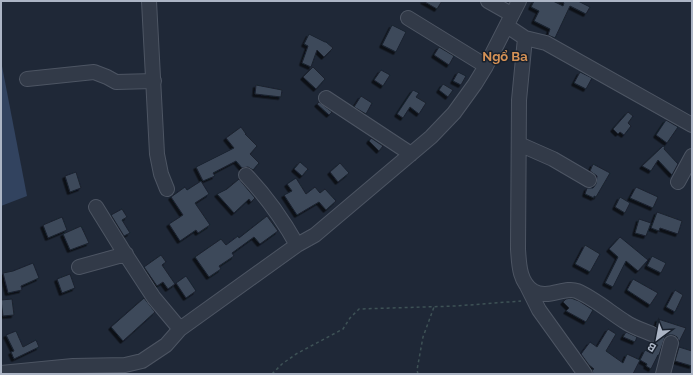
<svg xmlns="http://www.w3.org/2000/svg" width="693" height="375" font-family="Raleway,sans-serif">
<defs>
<filter id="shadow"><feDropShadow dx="-2.5" dy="2.5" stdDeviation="0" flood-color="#0009"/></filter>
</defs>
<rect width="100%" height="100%" fill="#1f2837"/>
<path fill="#32435f" d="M1,61L27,196L1,206Z"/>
<path fill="#3d485a" stroke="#1a222e" filter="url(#shadow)" d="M423,1H442L437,9Z
M534,1H553L563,6L564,3L561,1H578L590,7L586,14L570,6L555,38L548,35L550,29L534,21L539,11L531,7Z
M392,25L406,32L396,52L382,45Z
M309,34L325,42H326L333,48L324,57L317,50L311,67L302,63L308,46L304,44Z
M439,47L454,56L449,65L434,55Z
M313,67L325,79L316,89L303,77Z
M381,70L390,75L383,86L374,80Z
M458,72L466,76L461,85L453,81Z
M580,72L592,78L586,89L574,83Z
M443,84L453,90L448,97L439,90Z
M256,85L282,90L281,97L255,94Z
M413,90L419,93L416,97L426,103L419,114L410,107L403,118L397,114Z
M361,96L372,103L366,114L354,107Z
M319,102L332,112L329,115L317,104Z
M628,112L633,116L628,123L631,126L624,135L620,132L618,134L613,129Z
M666,120L678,127L667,143L656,135Z
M241,127L246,134H245L257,146L250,154L259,163L253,170L248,167L242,168L236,161L213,173L215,176L203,181L196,167L234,148L226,138Z
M371,138L383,146L379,151L369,141Z
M663,146L665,147L664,149L678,164L672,175L658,160L651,171L642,166Z
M300,162L308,169L302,176L294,169Z
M340,163L349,173L338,182L330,172Z
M593,164L610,173L596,197L594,196V198L585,194L587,188H593L596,184L597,176L590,171Z
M76,172L81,188L70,192L65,176Z
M296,178L306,194L315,187L320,193L325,189L336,201L326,210L319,202L297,215L284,195L292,191L287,184Z
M239,179L255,198L251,202L249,199L234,213L217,194L227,189Z
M201,181L209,194L195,203L210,225L198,233L196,230L180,241L169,224L183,215L171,197L185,187L187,190Z
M636,187L658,197L653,208L630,198Z
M620,197L630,203L625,213L615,207Z
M122,209L127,217L122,220L130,233L124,236L111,215Z
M657,212L682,221L678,234L660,228L659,231L651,228Z
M267,216L278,231L260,244L254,237L232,253L234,256L219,266L221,269L209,277L195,257L221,239L226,245L238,236L239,238Z
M62,217L67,230L48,238L43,225Z
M639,219L651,223L646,236L635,233Z
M81,226L89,243L70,250L63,234Z
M620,237L648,260L638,271L626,261L613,287L605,283L618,257L609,249Z
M585,245L600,254L590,272L575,264Z
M161,255L166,262L162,265L175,284L168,289L163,282L157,286L144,267Z
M652,256L666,263L661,273L647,266Z
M33,263L39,278L21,286L22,290L8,293L3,273L13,271Z
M70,274L75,288L62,293L57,279Z
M186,276L196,291L186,298L176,283Z
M633,279L658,293L650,305L627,290Z
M675,290L683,295L675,312L666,307Z
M144,298L155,312L123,341L111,327Z
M571,298L579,301L593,310L586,322L566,311L569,308L563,302L566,299Z
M12,299L14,315L3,316L1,300Z
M658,319L686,328L679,342L677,337L673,335H668L665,337L659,355H658L651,369L646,366L647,364L640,360L645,350L651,353L656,341L660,337L661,328L656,326Z
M608,329L616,334L606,351L623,363L627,354L640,360L633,374H593L592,370L594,369L589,365L581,354L590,342L597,347Z
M16,331L23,347L36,340L39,347L14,359L11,352L14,351L6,335Z
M626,332L637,337L635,342L623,337Z
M679,347L692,351V366L675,361Z"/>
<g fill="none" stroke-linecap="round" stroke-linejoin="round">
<g stroke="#4d5563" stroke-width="16">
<path id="minor" d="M149,1L157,154L161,174L167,189
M488,1L511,14
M408,18L486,66
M507,26L525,38L546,43L692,125
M525,38L519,100L518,249C519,263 519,282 533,291C547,300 565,286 577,291C592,297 610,312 624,321C632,327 642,330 652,334
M27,79L94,72L107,77L116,82L154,81
M326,98L411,154
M519,144L553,159L589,180
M246,175C266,196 283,220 297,245
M678,182L692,156
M96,207L122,249L154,298L180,329L297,245L315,235L431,137L454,113L475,84L486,66L519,1
M79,267L126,254
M526,284L539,310L585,374
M1,373L73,366L125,365L142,361L166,345L180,329
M663,374L671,343"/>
</g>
<path stroke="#3e5256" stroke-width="1.5" stroke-dasharray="3 3" stroke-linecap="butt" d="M272,374L282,364L296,354L343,329L350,318L359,309L456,306L521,301
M418,374L417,370L423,337L434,307"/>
<use href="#minor" stroke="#323a48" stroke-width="14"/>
</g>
<g text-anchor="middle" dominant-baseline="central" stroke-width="3" stroke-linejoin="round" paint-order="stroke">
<g font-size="13" font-weight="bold" fill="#d69256" stroke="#18202c">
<text x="505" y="56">Ngổ Ba</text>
</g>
</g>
<rect width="693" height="375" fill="none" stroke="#acb5c5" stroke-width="4"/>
<g transform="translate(657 339) rotate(212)" stroke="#18202c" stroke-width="3" paint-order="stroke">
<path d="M0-3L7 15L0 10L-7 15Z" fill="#acb5c5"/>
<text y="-6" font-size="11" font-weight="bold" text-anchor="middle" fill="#acb5c5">B</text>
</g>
</svg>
